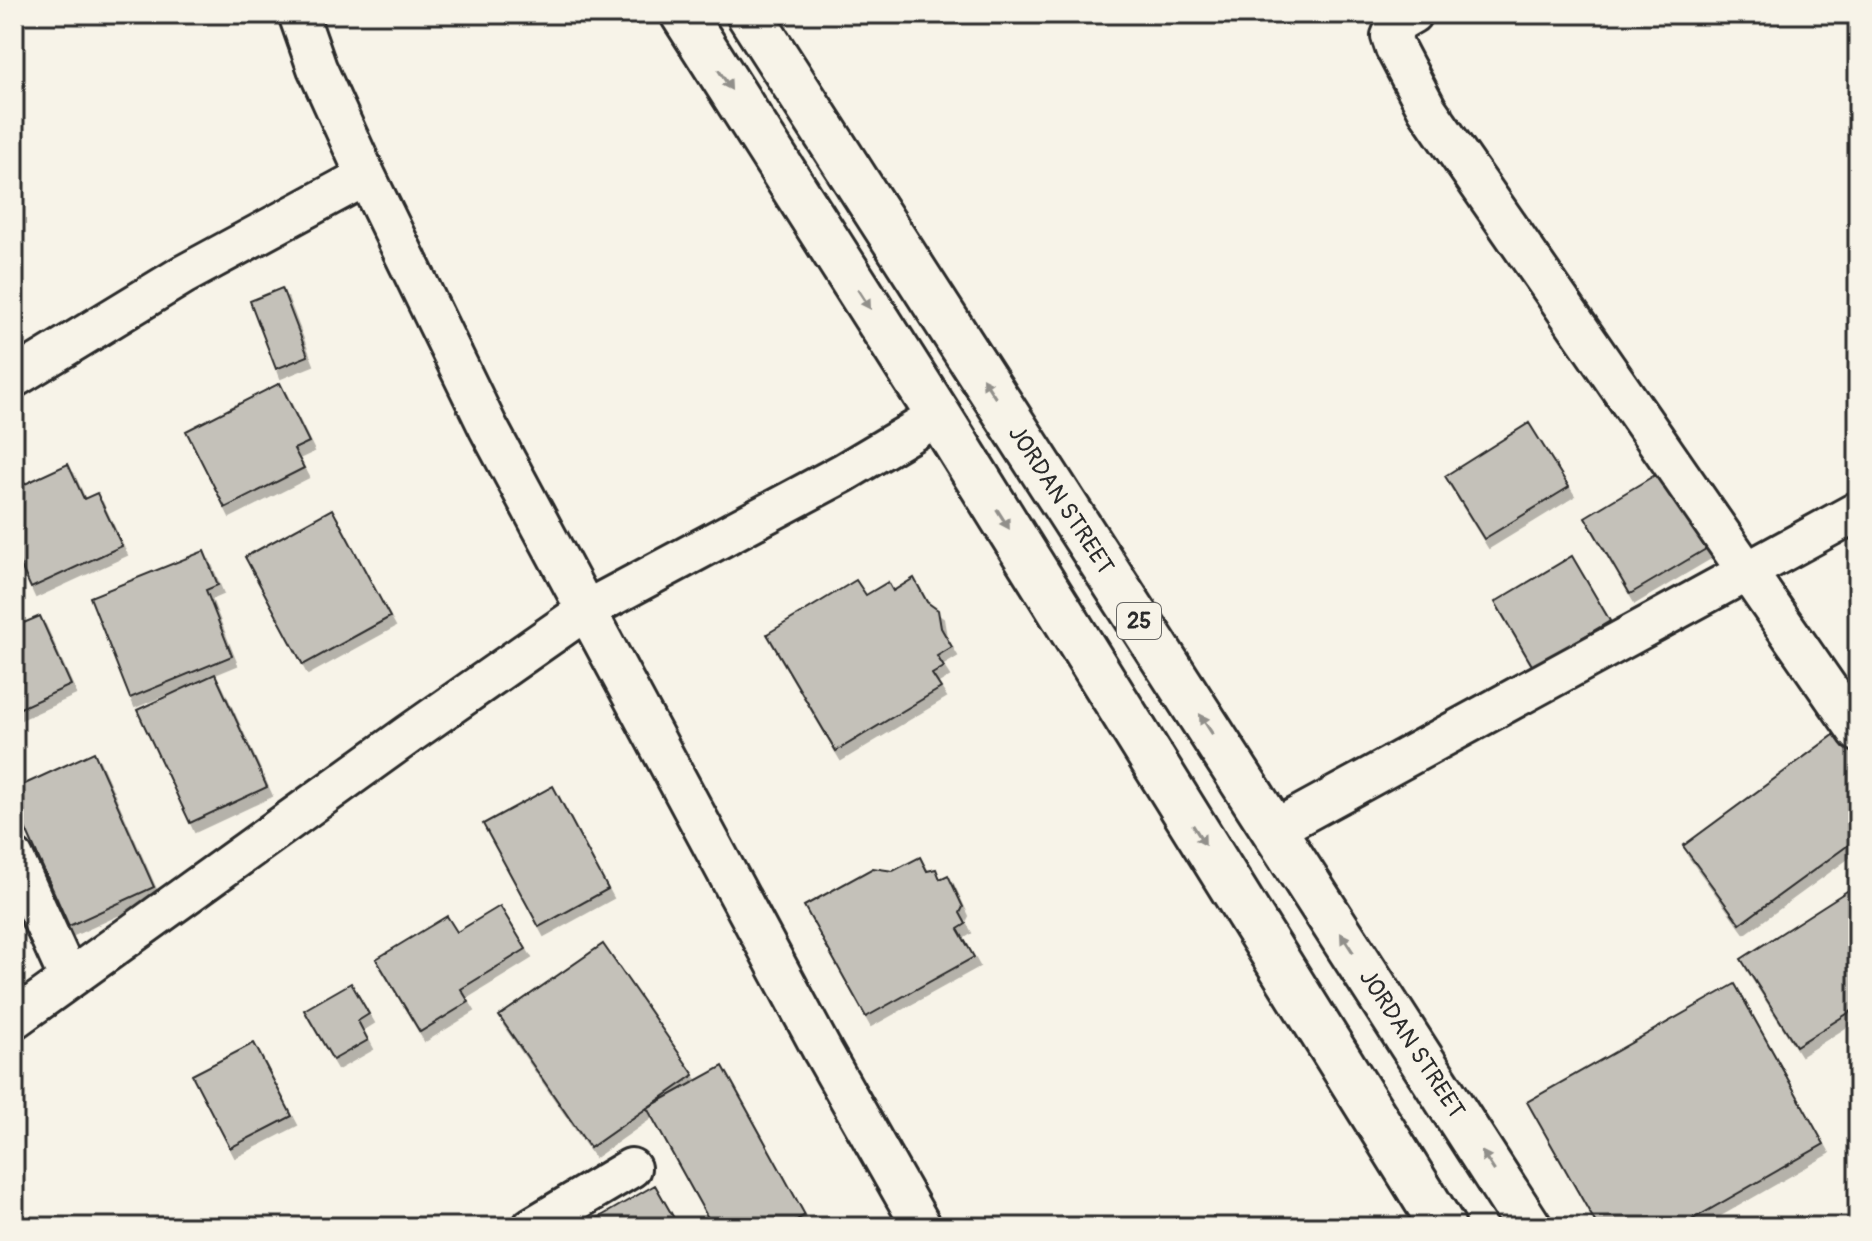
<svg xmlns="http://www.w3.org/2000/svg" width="1872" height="1241" font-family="Pangolin,sans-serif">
<defs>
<filter id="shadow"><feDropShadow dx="5" dy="9" stdDeviation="0" flood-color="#0004"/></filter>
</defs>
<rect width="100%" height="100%" fill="#f7f3e8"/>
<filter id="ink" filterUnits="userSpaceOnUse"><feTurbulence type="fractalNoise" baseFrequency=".0125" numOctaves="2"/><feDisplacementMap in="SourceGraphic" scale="16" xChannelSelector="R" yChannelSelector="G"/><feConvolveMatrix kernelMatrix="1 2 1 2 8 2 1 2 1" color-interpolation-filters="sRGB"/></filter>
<g filter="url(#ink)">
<path fill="#c4c1b9" stroke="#2b2b2b" stroke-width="2" filter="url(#shadow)" d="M282,288L308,356L276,369L250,301Z
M280,383L309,442L294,449L304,468L225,508L186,431Z
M1529,423L1569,487L1484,539L1445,476Z
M68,464L84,499L97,493L122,546L31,588L14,551V489Z
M1660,472L1706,549L1630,594L1585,517Z
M332,509L390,617L303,665L245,557Z
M204,551L218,585L206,590L232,656L130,698L90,597Z
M1572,556L1610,621L1533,667L1495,602Z
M914,578L927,602L938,610L941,628L952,647L937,656L944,667L932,674L941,688L836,751L767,634L856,580L866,595L888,582L893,591Z
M40,616L71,685L14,711V627Z
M215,674L267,787L190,823L137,710Z
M1842,729L1858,751V838L1740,924L1683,846Z
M94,752L154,887L69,926L14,803V789Z
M553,786L608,889L539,927L483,824Z
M920,857L927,871L936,869L940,879L948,875L963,907L960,913L966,924L958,929L974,957L866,1017L804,906L873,868L893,871Z
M1858,884V1007L1796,1046L1741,959Z
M500,906L526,949L461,989L469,1002L420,1032L376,959L447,916L457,932Z
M603,944L694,1075L590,1148L499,1016Z
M351,983L369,1014L358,1021L368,1040L333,1060L304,1010Z
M1735,984L1824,1144L1679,1227H1598L1527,1102Z
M254,1043L292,1116L230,1148L192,1075Z
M723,1066L805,1215L784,1227H713L647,1108Z
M655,1185L679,1227H594L591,1222Z"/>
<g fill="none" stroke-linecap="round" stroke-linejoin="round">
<g stroke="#2b2b2b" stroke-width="44">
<path id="minor" d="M298,14L317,68L366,176L488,427L823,1052L922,1227
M1412,14L1398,22L1391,36L1395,48L1427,109L1858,732
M14,378L183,275L366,176
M1273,830L1858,511
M14,858L69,979
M14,1019L408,735L588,609L843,473L939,416
M532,1227L631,1168"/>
</g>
<g stroke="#2b2b2b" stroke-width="50">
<path id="highway" d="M683,14L939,416L1443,1227
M749,14L1529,1227"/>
</g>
<use href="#minor" stroke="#f7f3e8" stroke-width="38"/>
<use href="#highway" stroke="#f7f3e8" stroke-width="44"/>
</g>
<defs><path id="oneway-solid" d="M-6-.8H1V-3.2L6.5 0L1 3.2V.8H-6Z" transform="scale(2)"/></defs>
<g fill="#918f8a">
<use href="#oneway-solid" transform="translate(725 80) rotate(57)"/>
<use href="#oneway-solid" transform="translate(864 299) rotate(57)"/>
<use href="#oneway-solid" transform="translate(989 388) rotate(-123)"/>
<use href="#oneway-solid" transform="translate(1003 519) rotate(58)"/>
<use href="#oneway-solid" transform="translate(1206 724) rotate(-123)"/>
<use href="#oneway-solid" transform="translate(1199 835) rotate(58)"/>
<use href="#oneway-solid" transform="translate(1347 943) rotate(-123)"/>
<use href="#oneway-solid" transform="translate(1488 1161) rotate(-123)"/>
</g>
</g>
<g text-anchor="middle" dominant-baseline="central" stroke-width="8" stroke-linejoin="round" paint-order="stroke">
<rect fill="#f7f3e8" stroke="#686764" stroke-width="2" x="1117" y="603" width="44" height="36" rx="6"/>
<g font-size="22" font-weight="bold" fill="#2b2b2b">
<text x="1139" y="621">25</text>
</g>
<g font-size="24" fill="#2b2b2b" stroke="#f7f3e8">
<text transform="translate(1061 500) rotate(57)">JORDAN STREET</text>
<text transform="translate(1412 1044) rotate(57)">JORDAN STREET</text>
</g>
</g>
<rect width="1872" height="1241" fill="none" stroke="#f7f3e8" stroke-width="48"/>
<rect x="24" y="24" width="1824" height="1193" fill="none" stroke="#2b2b2b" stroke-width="3" filter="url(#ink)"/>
</svg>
